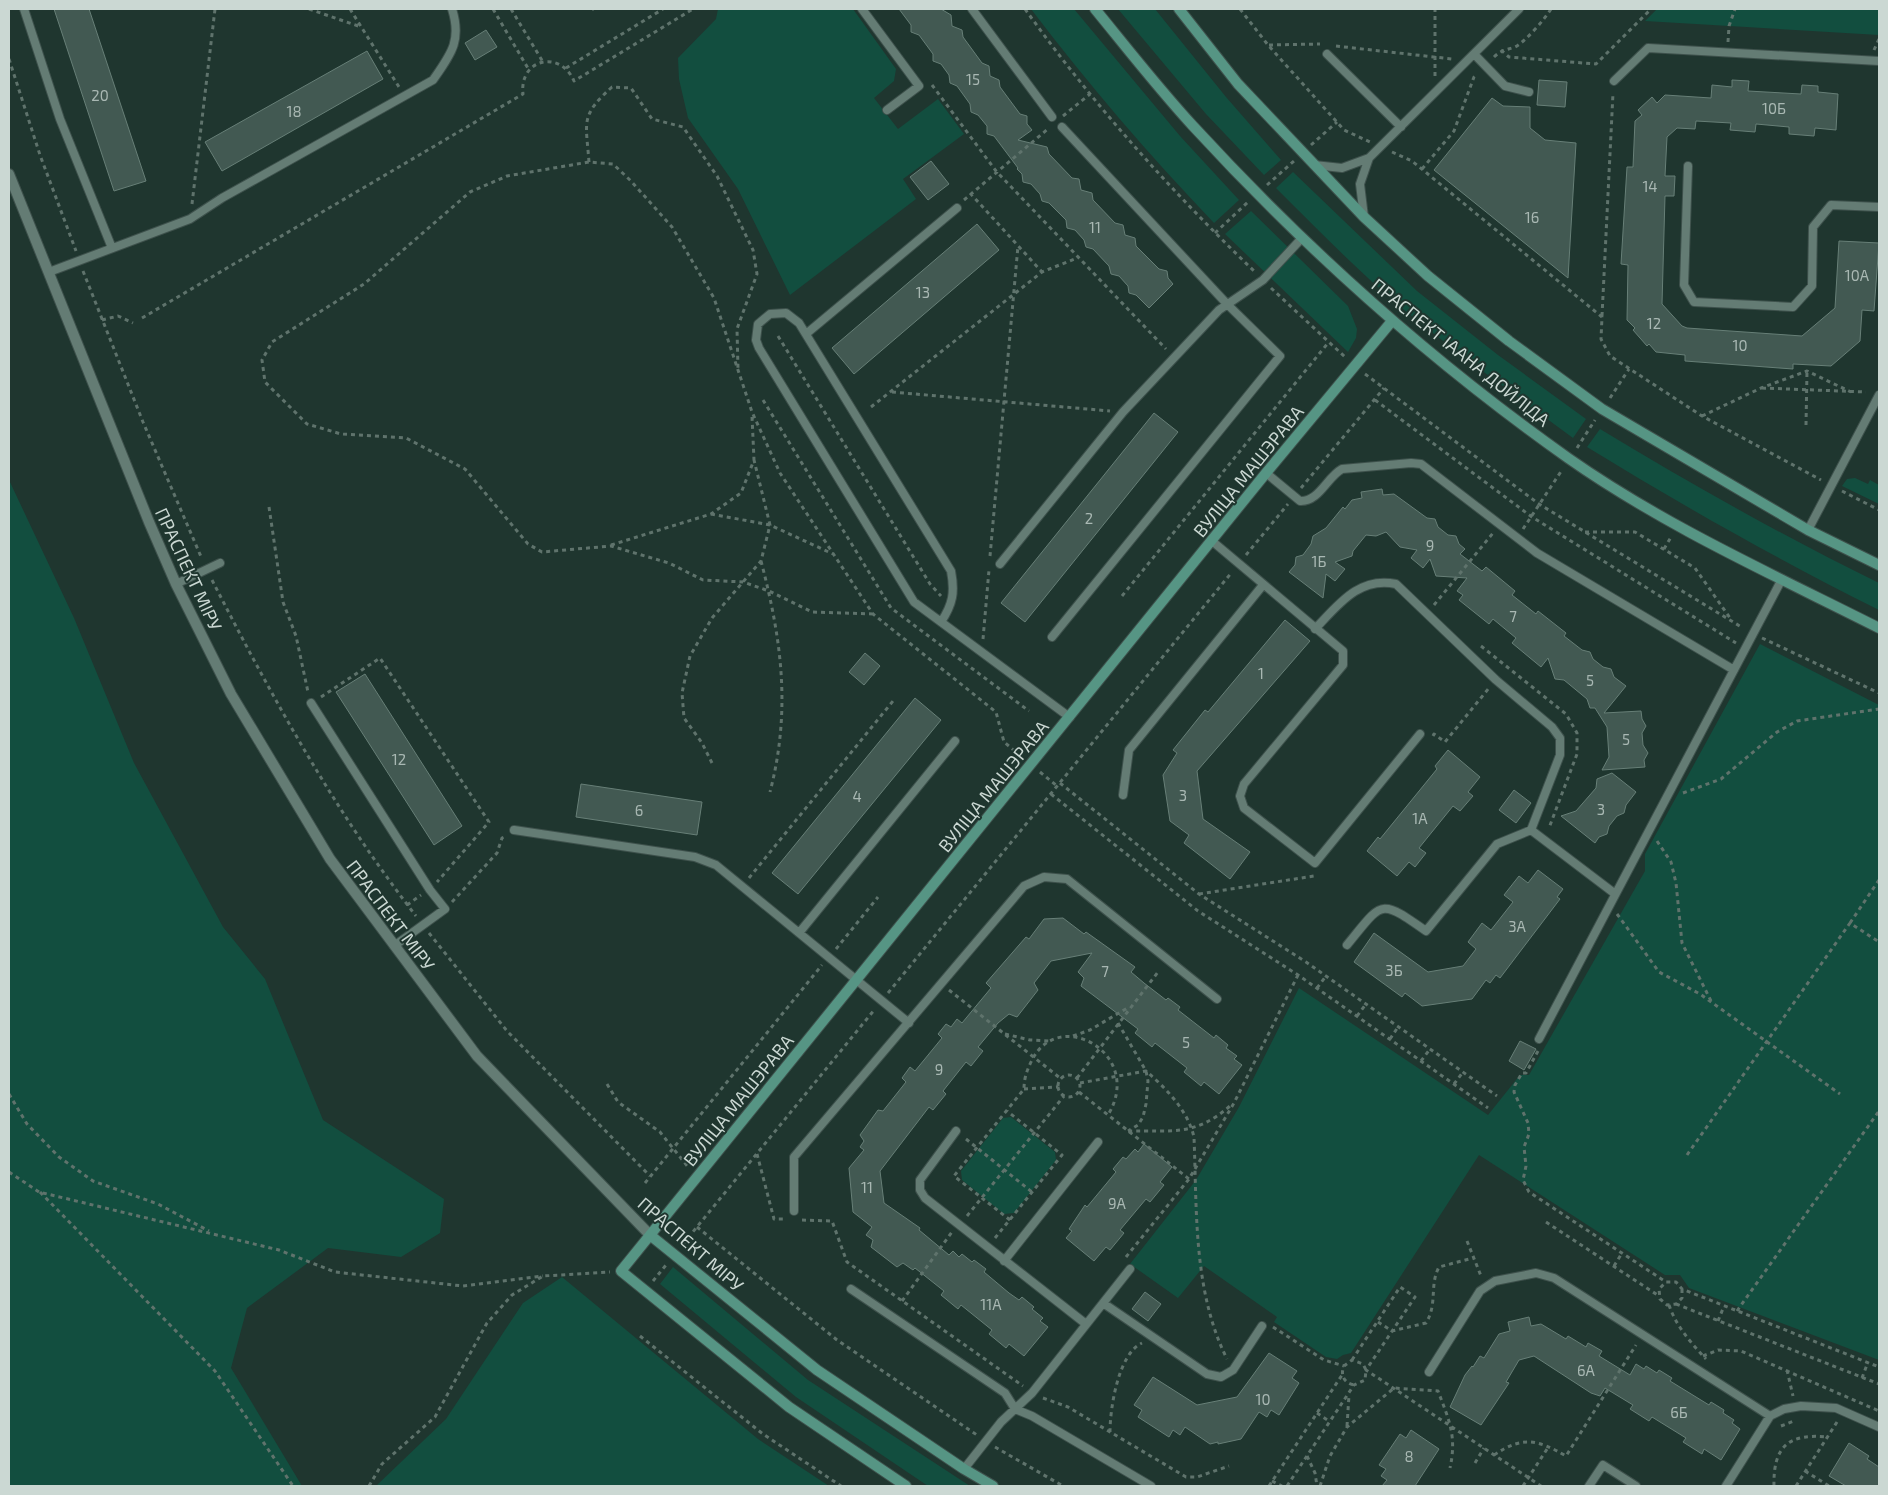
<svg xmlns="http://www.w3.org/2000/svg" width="1888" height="1495" font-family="'Exo 2',sans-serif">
<rect width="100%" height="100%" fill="#1f362f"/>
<path fill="#124e3f" d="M718,9H853L896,69L894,81L874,98L898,129L938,99L964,134L903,179L916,199L790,295L738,189L688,118L679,79L678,58L716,19Z
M1031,9H1074L1180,136L1239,200L1214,223C1149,155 1088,84 1031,9Z
M1118,9H1155L1226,97L1281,160L1264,175L1206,114Z
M1657,9H1879V35L1645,21Z
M1293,172L1417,291L1498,355L1586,419L1573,438C1516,396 1458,354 1403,309C1358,271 1317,229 1276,188Z
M1251,211L1348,306L1357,329L1356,338L1348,352L1225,234Z
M1600,429C1691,484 1783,536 1879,583V610C1779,560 1683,506 1587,447Z
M1855,478L1868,484L1870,480L1879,485V504L1842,486L1847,479Z
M9,480L74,618L134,763L223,927L265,979L323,1120L444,1199L440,1233L401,1257L328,1248L247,1308L231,1368L302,1486H9Z
M1760,644L1879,705V1360L1689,1288L1680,1275H1665L1479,1155L1351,1353L1343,1355L1337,1359L1326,1357L1274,1322L1277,1317L1204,1266L1178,1298L1130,1264L1196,1180L1239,1107L1299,988L1488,1115L1520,1075H1529L1645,871V854Z
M1011,1117L1055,1152L1056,1160L1014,1213L1004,1214L962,1180L961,1171L1003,1118Z
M673,1267L808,1380L970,1486H928L796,1397L660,1284Z
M562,1277L758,1439L829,1486H376L446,1419L523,1303Z"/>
<path fill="#425952" stroke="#677f77" d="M54,9H89L146,181L114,191Z
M899,9H941L951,15L952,26L962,30L963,37L982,63L989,66L990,76L999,80L1000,87L1020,114L1027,116V124L1032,130L1018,140L1047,147L1049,154L1072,178L1079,179L1081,190L1092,193L1093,200L1115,223L1123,225L1125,235L1135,238L1136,246L1159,269L1167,271L1168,278L1173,284L1149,308L1136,295L1129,293L1128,286L1119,276L1111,274L1109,266L1093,249L1086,247L1084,240L1075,230L1067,228L1066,220L1049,203L1042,201L1040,194L1031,184L1023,182L1022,174L1017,169L1018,168L994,136L987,134V126L978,115L971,112L970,104L957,86L950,83L949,75L941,64L933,61V54L919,35L911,32V25Z
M486,30L497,47L475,60L465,43Z
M367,51L383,79L222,171L205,142Z
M1539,80L1567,82L1565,107L1537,105Z
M1732,80L1749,81L1748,91L1801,94L1802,85L1818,86V92L1838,94L1836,130L1815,128L1814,136L1789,134V127L1756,124L1755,132L1730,130L1731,123L1696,121L1695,129L1677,128L1667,137L1665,176H1675L1674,196H1665L1662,304L1682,326L1687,328L1802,336L1835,308L1839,241L1879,243L1874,311L1862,310L1860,341L1831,366L1793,364V369L1685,361V355L1656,352L1649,344L1647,346L1633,330L1635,328L1627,320L1628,265L1621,264L1627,167H1633L1635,121L1642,115L1638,110L1652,97L1657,103L1665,95L1711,98L1712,85L1732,87Z
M1492,98L1503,106L1530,107V128L1545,140L1576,143L1568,278L1434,170Z
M931,161L949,184L928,200L910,177Z
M977,224L999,250L854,374L832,348Z
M1154,413L1178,432L1025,622L1001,603Z
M1382,489L1383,495L1394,494L1427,518L1435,519L1438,527L1448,535L1456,536L1459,544L1465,549L1460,554L1482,571L1486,567L1515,591L1512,595L1536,614L1538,611L1566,633L1564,636L1582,650L1590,652L1593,659L1603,667L1611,669L1614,677L1626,686L1604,713L1641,711L1642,719L1646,726L1642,733L1643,745L1648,753L1644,760L1645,767L1602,770L1609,757L1607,727L1595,708H1590L1587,699L1564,680L1555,679L1548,658L1541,667L1512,643L1516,638L1493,619L1489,624L1459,600L1463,595L1457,591L1467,578L1436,576L1430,559L1423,568L1411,558L1417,550L1400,547L1386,532L1376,536L1366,535L1353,551L1352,556L1335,562L1345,569L1335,581L1326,574L1323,598L1289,572L1295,565L1296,557L1303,555L1311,544L1313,536L1326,528L1343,507L1345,509L1352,500L1362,498L1361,492Z
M1285,620L1310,641L1197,771L1203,819L1250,852L1230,879L1184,843L1189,835L1170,821L1163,775L1177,753L1173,750L1205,710L1208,712Z
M865,653L880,666L864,685L849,672Z
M365,674L462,826L434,845L336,692Z
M915,698L941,720L798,894L772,873Z
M1448,750L1480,777L1468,792L1473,796L1460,811L1453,806L1419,848L1426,853L1415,867L1409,862L1397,876L1367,851L1378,837L1380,839L1437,769L1435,766Z
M1612,773L1636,792L1626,805L1624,813L1617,816L1609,826L1607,834L1599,837L1595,843L1561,816L1576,811L1596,788L1597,779Z
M581,784L702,802L697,835L576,817Z
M1514,790L1531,803L1516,823L1499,810Z
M1538,870L1563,889L1557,897L1560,899L1500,978L1496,975L1490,983L1486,980L1472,999L1422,1006L1405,993L1402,997L1354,962L1374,933L1428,972L1463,966L1476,949L1468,942L1482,923L1491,930L1513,902L1504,895L1519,876L1528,883Z
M1063,918L1084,934L1086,932L1135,967L1131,972L1144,983L1166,1000L1168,998L1180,1007L1178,1010L1214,1038L1216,1035L1228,1045L1226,1048L1237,1056L1234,1059L1242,1065L1219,1094L1204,1082L1201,1086L1184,1072L1187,1068L1155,1043L1152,1047L1135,1033L1138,1029L1081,986L1084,978L1078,972L1092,953L1051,961L1034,983L1038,990L1017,1017L1009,1014L998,1023L978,1047L983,1051L971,1066L966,1062L943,1091L946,1094L933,1110L929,1107L880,1171L884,1203L920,1228L919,1230L949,1255L953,1251L959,1257L962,1254L972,1262L974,1260L986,1269L984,1272L1009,1293L1019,1300L1022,1297L1034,1307L1032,1309L1043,1318L1040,1321L1048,1327L1024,1356L1009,1344L1006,1348L989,1334L992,1330L961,1305L958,1309L941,1295L944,1291L915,1268L913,1270L903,1263L897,1267L871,1247L873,1240L866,1235L872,1227L853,1212L849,1168L864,1150L860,1147L864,1141L860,1135L878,1110L883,1111L906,1082L902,1078L910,1067L915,1071L942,1038L938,1034L946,1024L951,1027L957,1019L962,1023L991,988L986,983L1026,937L1029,939L1044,919Z
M1520,1041L1536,1049L1524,1070L1509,1061Z
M1144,1144L1172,1167L1160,1182L1164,1185L1150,1202L1146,1199L1120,1230L1124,1233L1110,1250L1106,1247L1094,1261L1066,1238L1072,1231L1069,1229L1085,1205L1087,1207L1116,1172L1113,1169L1123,1157L1126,1159L1135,1149L1138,1152Z
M1145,1292L1161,1304L1148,1321L1132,1309Z
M1529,1317L1531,1326L1541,1324L1566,1339L1568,1336L1586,1347L1588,1343L1602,1351L1599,1356L1630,1375L1636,1364L1644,1369L1646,1366L1657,1373L1659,1370L1672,1378L1670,1381L1709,1405L1711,1402L1724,1410L1723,1413L1734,1420L1732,1423L1740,1429L1721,1460L1704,1449L1702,1454L1683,1442L1686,1438L1652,1417L1649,1421L1630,1409L1633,1405L1605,1388L1600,1396L1591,1393L1534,1356L1519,1360L1506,1382L1509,1383L1481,1425L1450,1407L1465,1375L1472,1366L1473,1367L1480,1356L1484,1358L1499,1334L1510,1331L1508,1322Z
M1269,1353L1297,1371L1292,1378L1299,1383L1279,1415L1271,1410L1267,1417L1259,1412L1241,1439L1218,1444V1442L1210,1444L1185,1427L1180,1435L1173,1430L1169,1437L1138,1417L1142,1410L1134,1405L1153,1377L1197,1405L1237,1397Z
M1411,1430L1439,1449L1415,1486H1382L1387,1480L1381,1476L1386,1469L1379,1465L1400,1434L1406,1438Z
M1849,1443L1869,1456L1867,1459L1879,1467V1486H1846L1829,1476Z"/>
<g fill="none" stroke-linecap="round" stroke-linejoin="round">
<g stroke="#3e514c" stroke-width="10">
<path id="lane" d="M24,9L60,119L112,248
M862,9L919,86L887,110
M972,9L1052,117
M1327,54L1401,127
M1474,54L1505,86L1529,92
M1614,81L1648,48L1879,61
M1314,165L1342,168L1369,158
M1688,166L1684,285L1694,302L1793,307L1812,286L1813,227L1831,205L1879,207
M1364,217L1360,184L1369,158L1519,9
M49,272L190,219L222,198L433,80C451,54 462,41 452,9
M806,334L957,208
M1266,473L1300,501C1319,502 1327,477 1342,469L1411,463L1421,464L1537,553L1734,670
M1808,530L1879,395
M1212,541L1343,651V665L1244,784L1240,796L1244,808L1315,863L1420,734
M1000,564L1123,412L1219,310L1263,280L1302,238
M176,584L220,563
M941,622C953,604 955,592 951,571L799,323L786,313L770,314L758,324L756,340L759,348L914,602C964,639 1014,676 1064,713L1070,717
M1315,629C1338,605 1359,576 1396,584L1496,680L1552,727L1560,738V755L1531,830L1497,844L1426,931C1379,898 1383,901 1347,945
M1052,637L1280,356L1227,304L1062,127
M311,703L430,890L445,909L394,946
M1123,795L1129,750L1263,585
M514,830L695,857L716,865L909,1023
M1531,830L1614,893
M799,933L955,741
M1539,1039L1782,579
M956,1131L920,1180V1190L925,1198L1086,1324
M794,1211V1157L1024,886L1044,877L1067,879L1217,999
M1004,1261L1098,1142
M851,1289L1005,1393L1015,1409L1032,1416L1151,1486
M1103,1303L1207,1374L1221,1377L1233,1370L1262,1326
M1429,1372L1480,1291L1495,1281L1536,1273L1554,1278L1770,1416
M964,1469L1001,1422L1032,1393L1130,1269
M1589,1486L1603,1465L1636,1486
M1726,1486L1770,1416L1784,1409L1801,1406L1836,1408L1879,1427"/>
</g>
<g stroke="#3e514c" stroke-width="12">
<path id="street" d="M9,174L149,522L176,584L231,694L330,859L477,1056L650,1235"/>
</g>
<g stroke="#3e514c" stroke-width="12">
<path id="secondary" d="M1095,9C1127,48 1158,88 1193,126C1306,249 1431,361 1568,458C1665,526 1774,575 1879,628
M1179,9L1238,84L1364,217L1428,276L1509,341L1602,409L1808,530L1879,565
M650,1235L817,1370L964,1469L993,1486
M906,1486L789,1407L621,1271L1266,473L1392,321"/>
</g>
<path stroke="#5f736c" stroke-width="3" stroke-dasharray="4 4" stroke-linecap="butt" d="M309,9L361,27
M350,9L399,87
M493,9L529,70
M511,9L543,62
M592,9H594
M1025,9C1093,104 1170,190 1254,271
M1240,9L1268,45L1344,130L1370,142
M1728,42L1729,26L1735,9
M1269,45L1320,44
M1336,46L1452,59
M1501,50L1509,57L1596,64L1651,9
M1874,50L1879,39
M1494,57C1501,50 1506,50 1515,47C1525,42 1545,19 1551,9
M9,59L40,155L76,251
M566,68L663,9
M1435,76V9
M932,85L996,171L1166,349
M1063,116L1090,94
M1311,145L1337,122
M1392,152L1412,161L1602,317L1601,339L1610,356L1702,416L1821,480
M589,162C586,121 580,116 612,87L631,88L652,119L683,127L717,176L753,250L757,274L737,329L738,369
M1422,169L1454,131L1474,77L1477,74
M1267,185L1294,161
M970,193L1042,272
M964,200L1049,128
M192,204L215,9
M1215,233L1249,201
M83,271L143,422L202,559
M1271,288L1345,357
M1602,316L1613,93
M142,318L523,94C519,59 560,49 574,81L693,9
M102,320L118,316L133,323
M778,336L930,584L941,596
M1365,374L1539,504L1743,628
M1762,388L1866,392
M892,392L1110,411
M1610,398L1629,369
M763,400L891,608L1029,711
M1375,400L1532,517L1736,643
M871,407L1042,272L1077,258
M1702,416L1761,388L1807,371L1851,392
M1806,425L1807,371
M1577,448L1595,420
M1301,488L1384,388
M1842,491L1879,510
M269,507L283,602L296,636L308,692
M711,514L770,525L833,554
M1523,529L1562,470
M1585,532H1635L1695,568L1730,618
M611,545L711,514L741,493L754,460L752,416
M1664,549L1671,537
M1246,555L1288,504
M990,556L1018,246
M761,561C782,641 791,711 770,792
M212,580C272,697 335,812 416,916
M1122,596L1328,343
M1434,605L1493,533
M873,614L812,612L769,591L743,582L703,580L669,563L611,546L542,552L528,544L465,469L406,438L341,434L307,424L265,382L262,360L272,342L364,284L470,192L507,176L589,162L613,164L631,181L672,227L714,298L752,412L780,473L873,614L996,712L1004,742L1022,757
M1762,638L1879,693
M983,639L989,570
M1481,646L1566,714L1577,733V754L1549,828
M321,697L380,658L489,822L437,882
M1433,736L1434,734L1445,742L1489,688
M712,763L702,743L684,718L682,693L690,656L712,618L761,561L770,525L754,460
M1040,772L1057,786
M1060,783L1199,894L1306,962L1497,1096
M1683,793L1721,779L1777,732L1797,721L1879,709
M1051,794L1198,911L1298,975L1488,1108
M1657,841L1671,862L1676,883L1682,943L1712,1003
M749,878L893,701
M1199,894L1314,876
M452,902L497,853L502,838L506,836
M407,905L421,895
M1617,914L1659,972L1700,994L1840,1094
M1850,923L1879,880
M429,933L507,1031L650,1176
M836,949L878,897
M1317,988L1326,976
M949,990L1060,1078
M888,993L1232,572
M1357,1016L1366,1004
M1118,1023L1146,1071L1148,1081L1146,1104L1143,1117L1138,1125L1128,1131
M1005,1034L1030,1040L1050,1041
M1073,1036L1090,1030L1129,1007
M1390,1039L1398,1027
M1538,1051L1526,1073H1522L1515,1085L1514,1092L1528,1123L1529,1134L1524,1147L1526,1166L1523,1180L1529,1192L1666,1282
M1421,1061L1430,1049
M1058 1086a11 11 0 1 1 22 0a11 11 0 1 1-22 0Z
M1077,1078L1158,972
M1080,1083L1146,1071C1166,1088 1188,1111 1194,1137C1197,1211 1193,1291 1227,1359
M607,1084L618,1102L660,1132L688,1167
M1454,1084L1463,1072
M1024,1089L1058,1087
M1079,1092L1189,1179
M9,1094L27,1124L59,1157L93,1181L158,1204L209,1231
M1128,1131C1172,1130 1194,1137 1230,1106
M966,1139L1032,1192
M757,1154L774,1219H786
M1687,1155L1850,923L1879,942
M9,1172L39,1192L279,1250L335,1272L463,1286L543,1276
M645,1183L822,965
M40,1192L215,1371L293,1486
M967,1216L1064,1096
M802,1220L832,1221L847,1262L1023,1386
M1010,1220L954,1176L1024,1089C1024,1078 1027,1070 1032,1060C1059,1006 1145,1054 1108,1115
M1546,1222L1659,1296
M697,1227L837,1340L977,1435
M995,1238L1062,1155L1007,1111
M1467,1241L1481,1276
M683,1244L875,1009
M1126,1257L1189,1179L1234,1103L1298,975
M1614,1266L1622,1253
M653,1281L666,1265
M1682,1289V1298L1676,1304L1667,1305L1660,1299L1659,1289L1666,1282H1676L1682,1289L1879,1367
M902,1301L952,1232
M1676,1304L1879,1384
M1669,1305C1676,1326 1691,1343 1706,1359
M1737,1311L1879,1111
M1718,1321L1724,1306
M1378,1322L1392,1331L1426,1323C1438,1303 1429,1286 1439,1267L1473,1258
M1273,1327L1324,1360L1344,1366
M640,1336L763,1434L841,1486
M1703,1356L1718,1350L1741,1351L1879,1411
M1352,1360L1400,1287L1415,1297L1366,1370L1541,1486
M1787,1370L1793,1396
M1862,1378L1868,1362
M1043,1398L1068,1407L1186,1477H1197L1229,1466
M1317,1413L1329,1421
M1347,1426L1349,1395
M1781,1426L1794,1421
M1110,1432C1110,1409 1118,1354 1142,1343
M995,1447L1063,1486
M1494,1455C1522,1436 1537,1439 1566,1456L1636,1345
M1307,1456L1315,1473L1317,1486
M1475,1463L1484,1448
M1805,1471L1829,1486
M1272,1481L1282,1486
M369,1486L382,1464L435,1417L487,1323L512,1295L543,1276L610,1272
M1269,1486L1342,1375
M1287,1486L1354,1385L1365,1380L1366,1370L1363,1364L1352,1360L1344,1366C1340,1375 1344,1383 1354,1385
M1320,1486L1330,1456L1347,1427L1394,1388L1438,1391C1449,1420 1457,1436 1450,1468
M1523,1486L1549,1446
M1774,1486C1773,1446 1789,1433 1828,1437
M1796,1486L1837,1422"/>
<use href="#lane" stroke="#647c74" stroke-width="8"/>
<use href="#street" stroke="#647c74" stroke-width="10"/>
<use href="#secondary" stroke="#569584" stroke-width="10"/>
</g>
<g text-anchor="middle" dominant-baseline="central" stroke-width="4" stroke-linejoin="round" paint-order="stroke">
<g font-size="15" fill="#a9b8b3">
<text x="973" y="79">15</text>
<text x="100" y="95">20</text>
<text x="1774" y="108">10Б</text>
<text x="294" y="111">18</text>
<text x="1650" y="186">14</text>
<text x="1532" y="217">16</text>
<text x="1095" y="227">11</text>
<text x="1857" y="275">10А</text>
<text x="923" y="292">13</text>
<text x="1654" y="323">12</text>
<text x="1740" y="345">10</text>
<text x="1089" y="518">2</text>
<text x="1430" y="545">9</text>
<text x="1319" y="561">1Б</text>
<text x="1513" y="616">7</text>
<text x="1261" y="673">1</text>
<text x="1590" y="680">5</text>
<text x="1626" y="739">5</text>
<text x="399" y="759">12</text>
<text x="1183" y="795">3</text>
<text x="857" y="796">4</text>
<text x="1601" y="809">3</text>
<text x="639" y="810">6</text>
<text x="1420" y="818">1А</text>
<text x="1517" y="926">3А</text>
<text x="1394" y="970">3Б</text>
<text x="1105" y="971">7</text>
<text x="1186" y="1042">5</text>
<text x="939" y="1069">9</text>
<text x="867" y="1187">11</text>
<text x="1117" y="1203">9А</text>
<text x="991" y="1304">11А</text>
<text x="1586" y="1370">6А</text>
<text x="1263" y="1399">10</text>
<text x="1679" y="1412">6Б</text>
<text x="1409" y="1456">8</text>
</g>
<g font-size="18" fill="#cbd8d3" stroke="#1f362f">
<text transform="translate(1461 352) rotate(39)">ПРАСПЕКТ ІААНА ДОЙЛІДА</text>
<text transform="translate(1248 471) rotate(-51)">ВУЛІЦА МАШЭРАВА</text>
<text transform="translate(189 569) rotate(65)">ПРАСПЕКТ МІРУ</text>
<text transform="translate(993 786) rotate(-51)">ВУЛІЦА МАШЭРАВА</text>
<text transform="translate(391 915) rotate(53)">ПРАСПЕКТ МІРУ</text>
<text transform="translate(738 1100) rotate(-51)">ВУЛІЦА МАШЭРАВА</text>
<text transform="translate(691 1244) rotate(41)">ПРАСПЕКТ МІРУ</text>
</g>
</g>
<rect width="1888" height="1495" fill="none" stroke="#cbd8d3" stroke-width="20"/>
</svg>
